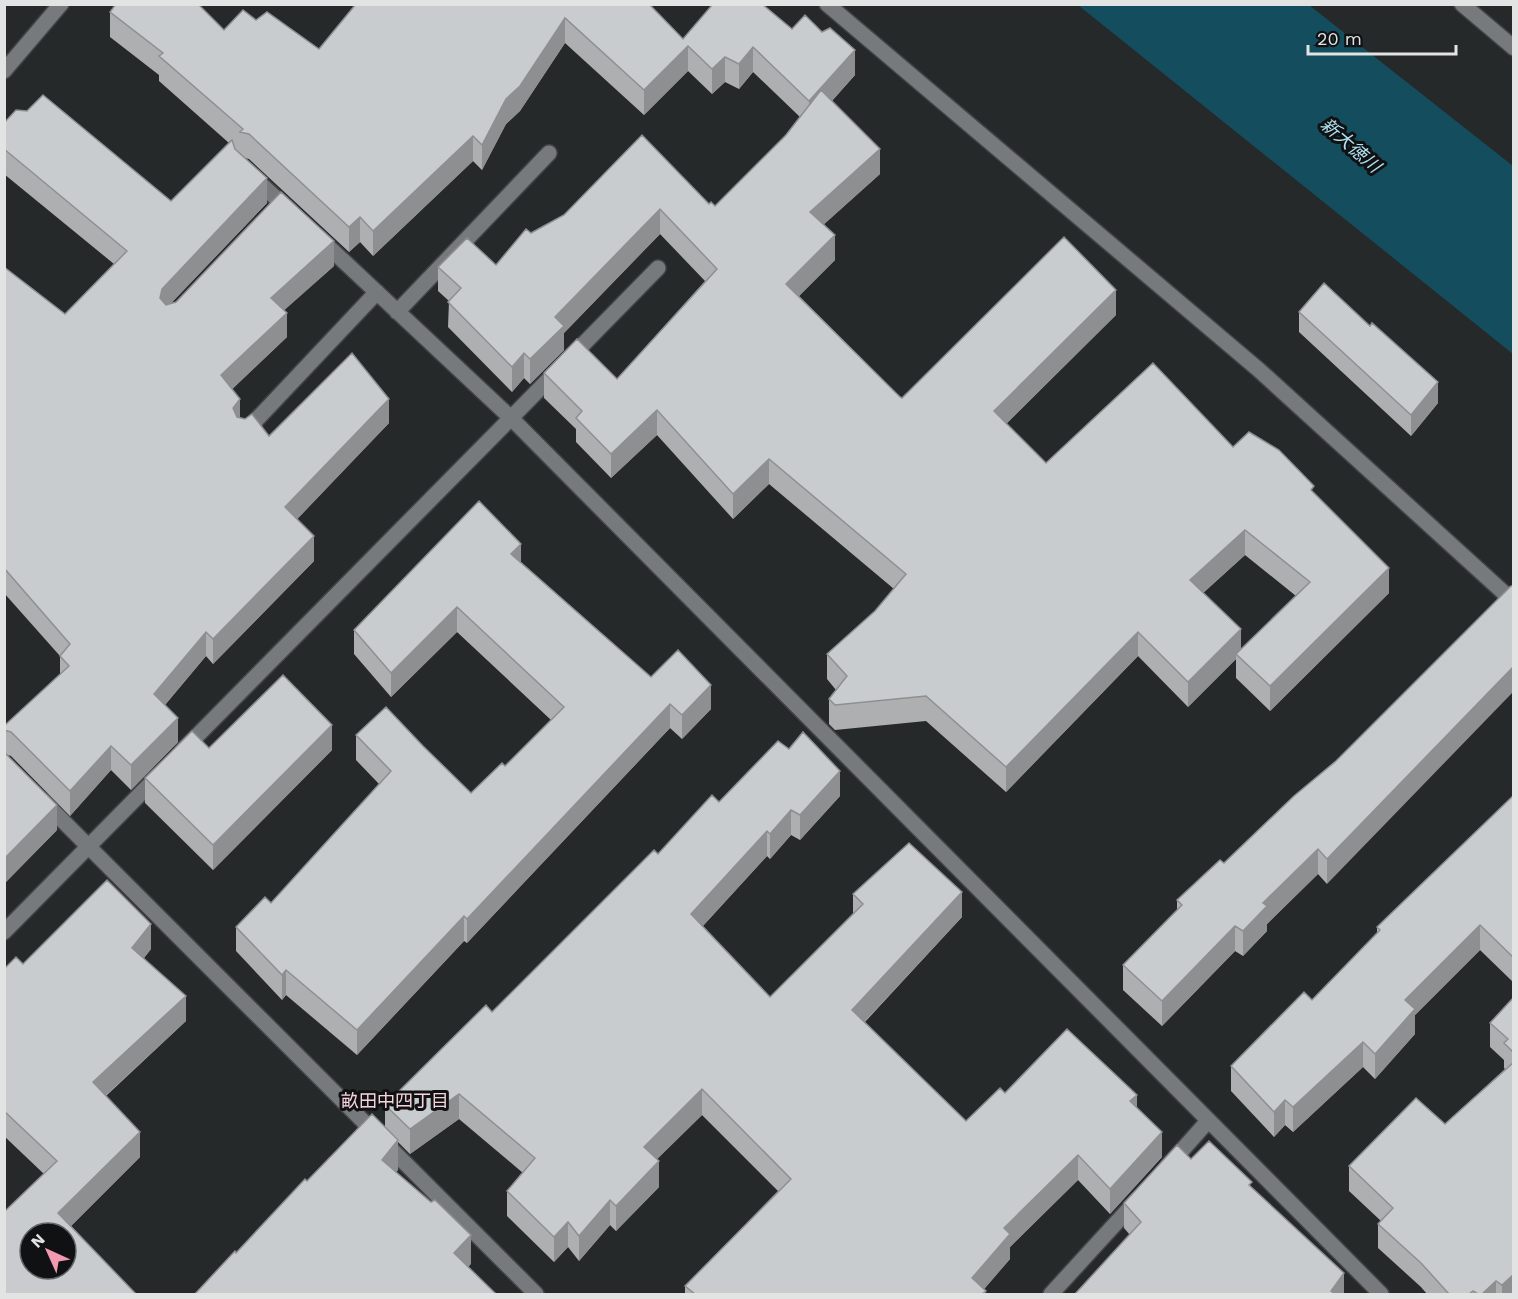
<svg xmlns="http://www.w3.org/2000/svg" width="1518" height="1299" font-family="'Work Sans','Noto Sans JP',sans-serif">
<rect width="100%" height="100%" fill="#26292a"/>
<path fill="#144d5e" d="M1078,5H1309L1513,166V354Z"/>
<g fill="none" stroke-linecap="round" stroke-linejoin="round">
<g stroke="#424445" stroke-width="18">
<path id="minor" d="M827,4L1259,370L1514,602
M1462,4L1514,48
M4,71L61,4
M253,177L290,211
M319,238L511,418L658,268
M397,312L549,153
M243,434L377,292
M183,750L511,418L1381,1294
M43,801L536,1294
M4,932L158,776
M1168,1166L1208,1121
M1051,1294L1138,1199"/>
</g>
<use href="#minor" stroke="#777a7c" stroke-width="15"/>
</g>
<path fill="#adafb1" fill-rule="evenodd" d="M649,4L683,39L792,29L855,75L832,101L880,174L824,224L835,260L799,296L900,397L902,398L1116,315L1006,424L1046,463L1233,447L1314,493L1389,593L1270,711L1236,678V659L1188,707L1138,656L1006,792L926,721L835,730L829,724V699L836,690L827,679V654L875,611L894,589L769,484L733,519L657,435L611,478L576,442V429L544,398V373L617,379L705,281L660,234L564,333V350L530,384L524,378L512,392L448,327L449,301L438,291V267L496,265L531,233L564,215L709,204L715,206L786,135L800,117L753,72L739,89L725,82L712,94L688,71L644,115L565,43L520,111L506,124L482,170L473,161L373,256L360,242L349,252L249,159L245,158L267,203L171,303L334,266L284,310L287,337L232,389L240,418L269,436L389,423L297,519L314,561L213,664L206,656L165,705L178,742L131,790L111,770L70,816L11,756L8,755L57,830L4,884V726L60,675V656L4,593V267L65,314L114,264L4,174V123L171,201L229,143L159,81V75L110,37V12L224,30L256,20L319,49ZM1245,555L1296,596L1241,649L1203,593Z
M1299,312L1438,403L1411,436L1299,332Z
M1513,488H1514V514L1513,513Z
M521,562L651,677L711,709L682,739L670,728L467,943L464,941L357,1055L286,995L282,1000L236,951V927L271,903L379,784L356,760V735L423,746L471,793L505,766L551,720L457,632L391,697L354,654V630Z
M332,750L213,870L145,803V778Z
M1336,761L1327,884L1318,874L1267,924V931L1243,956L1235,951L1162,1026L1123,990V965L1177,910V900L1224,863Z
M1514,795V983L1480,950L1415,1015V1034L1375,1079L1363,1067L1293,1132L1285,1125L1274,1137L1231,1091V1066L1312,1000L1377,933V927Z
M840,796L800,840L791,835L770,859L767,856L702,927L770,997L853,914V894L962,917L865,1022L966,1121L1005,1093L1137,1107L1162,1157L1110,1214L1078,1180L1010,1247V1259L984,1289L986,1294H685V1286L778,1191L702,1115L657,1159L659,1187L616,1231L610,1225L579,1261L568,1247L554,1262L507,1216V1191L523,1173L459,1119L410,1154L398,1142V1170L396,1172L471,1264L307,1181L385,1128V1105L492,1012L658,854L719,802Z
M151,949L144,958L186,1021L106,1096L140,1157L71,1226L135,1294H4L44,1174L4,1136V969L23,964Z
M1514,997V1294H1427L1421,1287L1378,1248V1224L1381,1221L1349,1191V1166L1445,1124L1505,1069L1504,1068V1060L1490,1047V1023Z
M1191,1159L1252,1188L1344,1294L1130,1235L1124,1228V1203Z"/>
<path fill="#8d8f90" d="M565,18V43L520,111L506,124L482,170V145L506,99Z
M688,46V71L644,115V90Z
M753,47V72L739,89V64Z
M855,50V75L809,126V101Z
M725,57V82L712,94V69Z
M473,136V161L373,256V231Z
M880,149V174L810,237V212Z
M267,178V203L162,313L160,298L162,289Z
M660,209V234L564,333V350L530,384V359L555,317Z
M360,217V242L349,252V227Z
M835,235V260L786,309V284Z
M334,241V266L271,322V298Z
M1116,290V315L994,436V411Z
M287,313V337L221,400V375Z
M524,353V378L512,392V367Z
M1438,382V403L1411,436V415Z
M240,399V423L233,408Z
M389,399V423L285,532V507Z
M657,410V435L611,478V454Z
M769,459V484L733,519V494Z
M1245,530V555L1190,605V580Z
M314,536V561L213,664V639Z
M521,544V568L511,554Z
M1389,568V593L1270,711V686Z
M457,607V632L391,697V673Z
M1241,629V654H1236V659L1188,707V682Z
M206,632V656L154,718V694Z
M1138,632V656L1006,792V767Z
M1514,666V691L1327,884V859Z
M711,685V709L682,739V715Z
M670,704V728L467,943V919Z
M178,718V742L131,790V765Z
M332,725V750L213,870V845Z
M111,746V770L70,816V791Z
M840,771V796L800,840V815Z
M57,805V830L4,884V859Z
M791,810V835L770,859V834Z
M767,831V856L691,939V914Z
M1318,849V874L1267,924V931L1243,956V931L1263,903Z
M962,892V917L852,1035V1010Z
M464,916V941L357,1055V1030Z
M151,924V949L132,973V948Z
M1480,925V950L1415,1015V1034L1375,1079V1054L1405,1000Z
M1235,926V951L1162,1026V1001Z
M286,970V995L282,1000V975Z
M186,996V1021L93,1107V1082Z
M1363,1042V1067L1293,1132V1107Z
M702,1089V1115L644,1172V1147Z
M459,1094V1119L410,1154V1129Z
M1137,1095V1120L1130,1101Z
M1285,1100V1125L1274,1137V1112Z
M140,1132V1157L64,1233L58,1213Z
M1162,1132V1157L1110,1214V1189Z
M398,1140V1170L382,1190V1160Z
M1078,1155V1180L1010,1247V1259L980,1294L972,1278L1004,1228Z
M659,1161V1187L616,1231V1206Z
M610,1200V1225L579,1261V1236Z
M568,1222V1247L554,1262V1237Z
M471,1235V1264L454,1283V1253Z
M1344,1273V1294H1331V1291Z
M1514,1274V1294H1502V1285Z
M1496,1281V1294H1482Z"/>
<path fill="#c9ccce" stroke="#8d8f90" stroke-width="1.5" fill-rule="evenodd" d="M116,4H198L224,30L243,10L256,20L267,12L319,49L356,4H649L683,39L713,4H762L792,29L805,15L822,32L830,28L855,50L809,101L753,47L739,64L725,57L712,69L688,46L644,90L565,18L520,86L506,99L482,145L473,136L373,231L360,217L349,227L249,134L240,132L243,129L159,56L163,53L110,12Z
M821,90L880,149L810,212L835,235L786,284L900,397L902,398L1064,237L1116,290L994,411L1046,463L1153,363L1233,447L1249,432L1279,450L1314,486L1311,490L1389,568L1270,686L1236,654L1310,582L1245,530L1190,580L1241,629L1188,682L1138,632L1006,767L926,696L835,705L829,699L847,676L827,654L875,611L906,574L769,459L733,494L657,410L611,454L576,418L582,411L544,373L577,339L617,379L717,269L660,209L555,317L564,326L530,359L524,353L512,367L448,302L461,288L438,267L467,238L496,265L526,229L531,233L564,215L642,135L709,204L711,202L715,206L786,135Z
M43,95L171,201L232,140L235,149L267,178L162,289L160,298L166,305L176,302L281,192L334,241L271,298L287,313L221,375L240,399L233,408L237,417L245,419L252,414L269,436L352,353L389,399L285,507L314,536L213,639L206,632L154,694L178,718L131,765L111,746L70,791L11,732L4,730V726L69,666L60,656L70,644L4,568V267L65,314L127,251L4,149V123L16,110L27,111Z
M1324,283L1370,326L1372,323L1438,382L1411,415L1299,312Z
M479,501L521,544L511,554L651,677L678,650L711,685L682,715L670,704L467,919L464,916L357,1030L286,970L282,975L236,927L265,897L271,903L391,771L356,735L386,707L423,746L471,793L502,763L505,766L564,707L457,607L391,673L354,630Z
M1511,586H1514V666L1327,859L1318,849L1263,903L1267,906L1243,931L1235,926L1162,1001L1123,965L1182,905L1177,900L1220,860L1224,863L1294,796L1336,761Z
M283,675L332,725L213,845L145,778L192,731L209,748Z
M803,732L840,771L800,815L791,810L770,834L767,831L691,914L770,997L863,904L853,894L909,843L962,892L852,1010L966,1121L1000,1088L1005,1093L1067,1029L1137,1095L1130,1101L1162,1132L1110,1189L1078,1155L1004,1228L1010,1234L972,1278L986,1291L982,1294H695L685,1286L791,1179L702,1089L644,1147L659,1161L616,1206L610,1200L579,1236L568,1222L554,1237L507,1191L535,1158L459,1094L410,1129L385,1105L486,1005L492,1012L654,850L658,854L712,795L719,802L778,741L789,749Z
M4,752L57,805L4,859Z
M1514,795V958L1480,925L1405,1000L1415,1009L1375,1054L1363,1042L1293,1107L1285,1100L1274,1112L1231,1066L1304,992L1312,1000L1380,930L1377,927Z
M107,880L151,924L132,948L186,996L93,1082L140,1132L58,1213L135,1293L134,1294H4V1212L57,1161L4,1111V969L16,957L23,964ZM30,1233H66V1269H30Z
M1514,997V1053L1504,1043L1508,1039L1490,1023Z
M1514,1062V1274L1502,1285L1496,1281L1482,1294H1478L1473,1291L1469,1294H1449L1421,1263L1378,1224L1393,1208L1349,1166L1416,1098L1445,1124Z
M372,1114L398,1140L382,1160L431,1202L435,1200L471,1235L454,1253L496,1294H195L235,1251L236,1253L305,1179L307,1181Z
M1209,1141L1252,1182L1249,1185L1344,1273L1331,1291L1335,1294H1075L1141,1222L1124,1203L1177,1145L1191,1159Z"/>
<g text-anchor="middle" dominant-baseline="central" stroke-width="6" stroke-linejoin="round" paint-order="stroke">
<g font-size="18" font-style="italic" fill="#b2e1f3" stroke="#101112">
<text transform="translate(1351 145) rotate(41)">新大徳川</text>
</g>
<g font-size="18" fill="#f6d3db" stroke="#101112">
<text x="395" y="1100">畝田中四丁目</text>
</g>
</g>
<rect width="1518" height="1299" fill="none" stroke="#e2e4e4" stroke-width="12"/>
<g transform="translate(48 1251) rotate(315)"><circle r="28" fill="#101112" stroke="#646566" stroke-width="1.5"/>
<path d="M0-4.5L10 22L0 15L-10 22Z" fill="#f29ab0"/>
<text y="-9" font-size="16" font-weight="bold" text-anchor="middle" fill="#e2e4e4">N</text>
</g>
<path d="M1308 45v9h148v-9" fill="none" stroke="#e2e4e4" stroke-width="3"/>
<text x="1317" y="45" font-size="18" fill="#e2e4e4" stroke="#101112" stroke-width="4.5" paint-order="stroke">20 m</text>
</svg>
